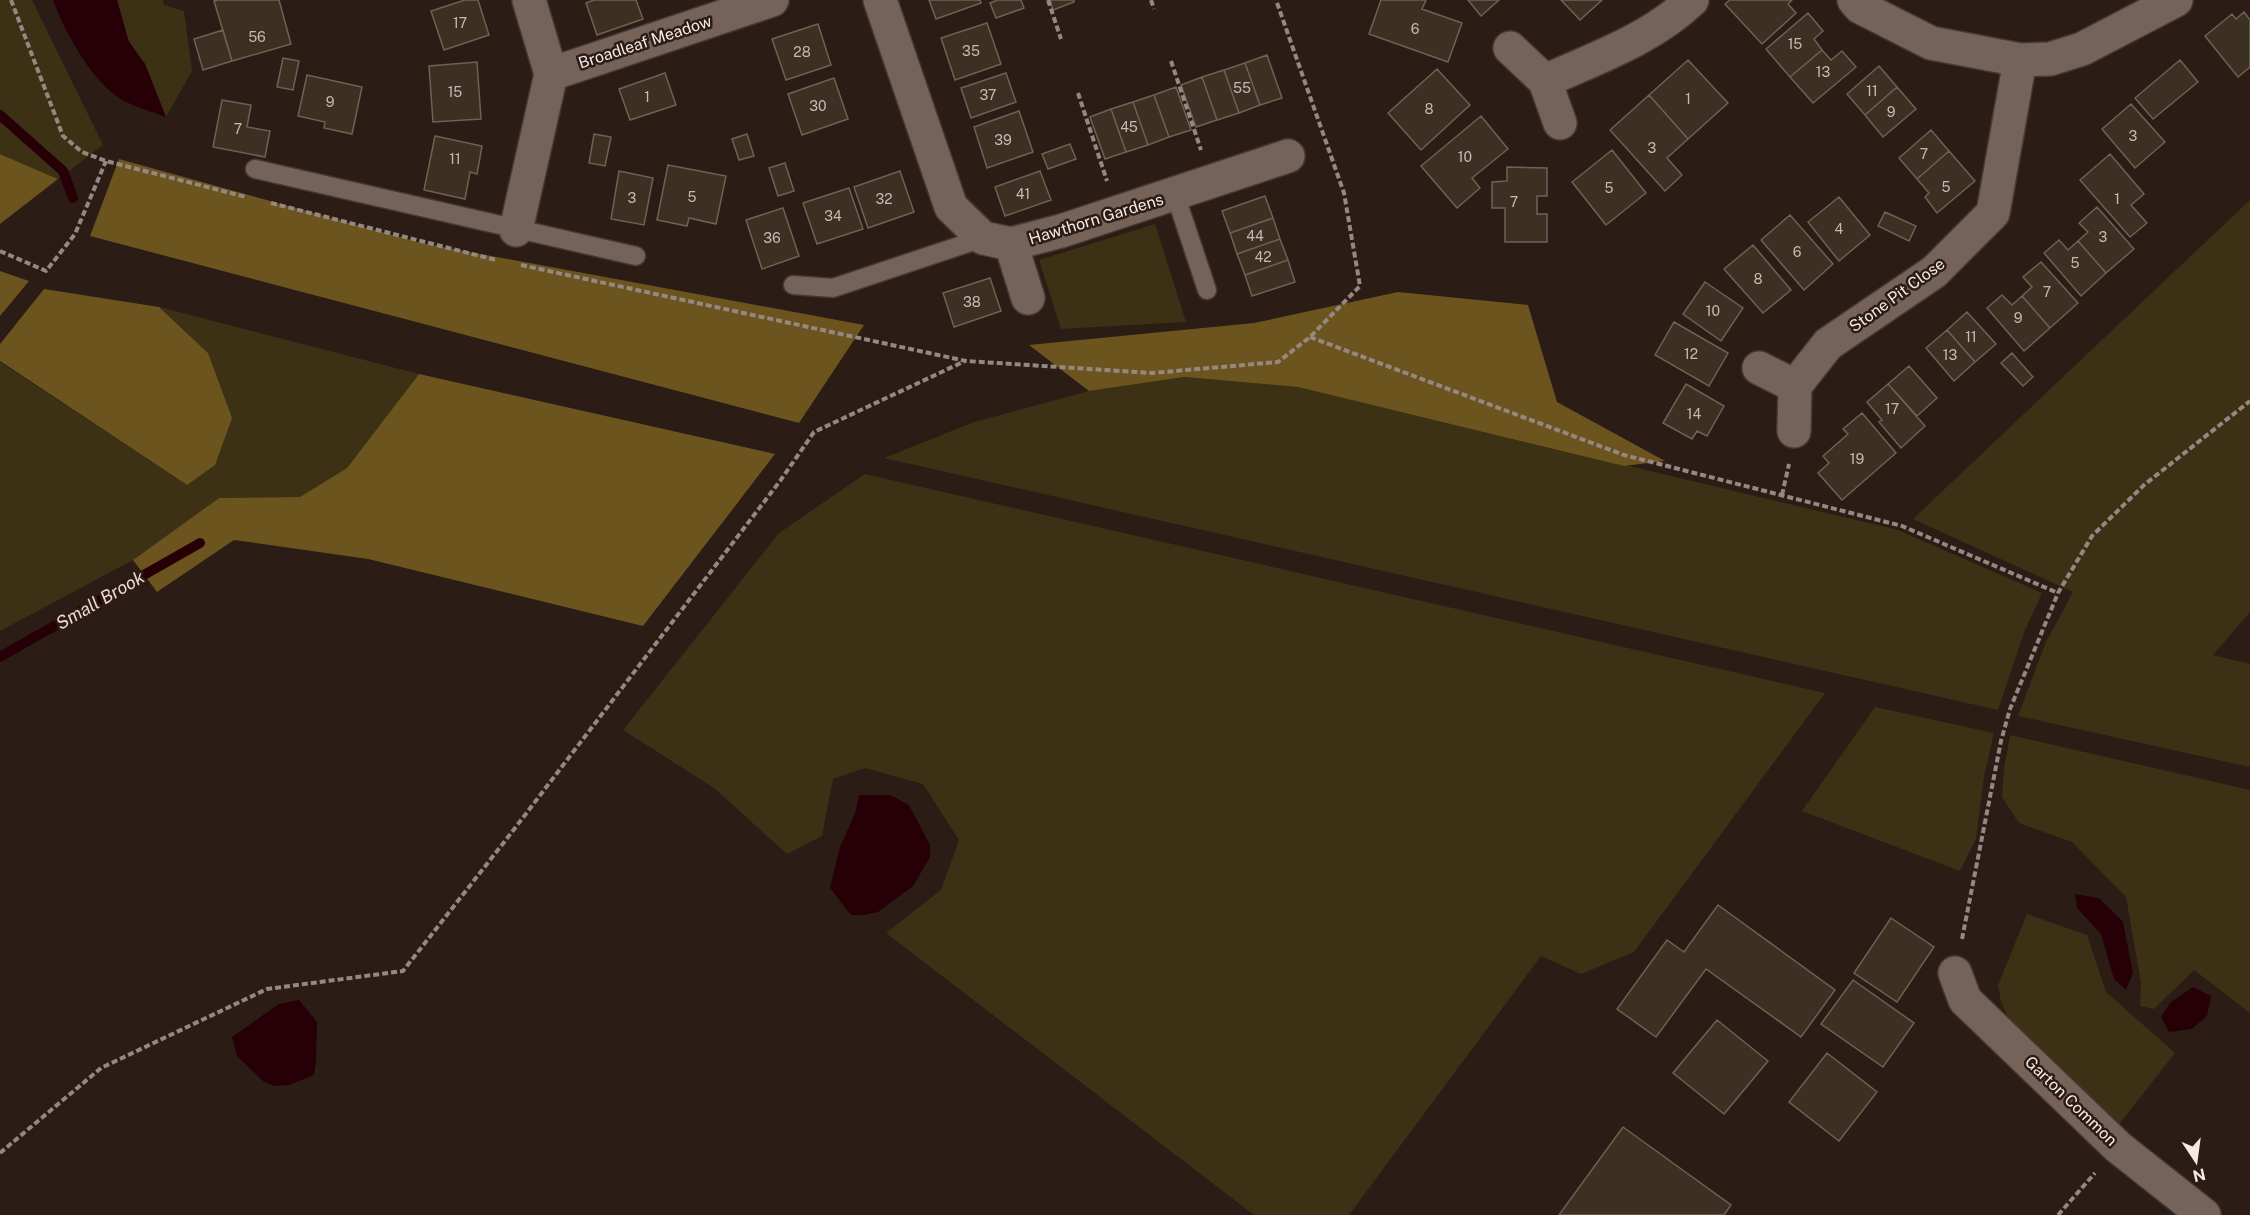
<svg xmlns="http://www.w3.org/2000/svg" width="2250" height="1215" font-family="'Public Sans',sans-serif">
<rect width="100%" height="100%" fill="#2b1c15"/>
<path fill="#3d3115" d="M0,0H32L103,145L58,179L0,154Z
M117,0H163L164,5L184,11L192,71L166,117L145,64L128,40Z
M2250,200V612L2213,655L2250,664V767L2018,716L2046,642L2073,592L1913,519Z
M1155,224L1186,322L1061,329L1039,260Z
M159,307L419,374L347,468L300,497L219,498L133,560L0,631V362L187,485L208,353Z
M1184,377L1298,387L1898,530L2042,593L2025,630L1998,710L884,458L974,422L1089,391Z
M865,474L1825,693L1634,952L1581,974L1541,956L1349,1215H1254L886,933L941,890L959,840L923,784L865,768L833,779L822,836L787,854L714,788L623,730L779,533Z
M1875,707L1994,733L1984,777L1976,839L1960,871L1802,811Z
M2010,735L2250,790V1013L2194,970L2154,1009L2140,1006L2141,983L2126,897L2072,842L2019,823L2002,797L2004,769Z
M2027,914L2087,935L2106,992L2175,1053L2116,1128L2012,1026L2001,1002L1998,985Z"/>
<path fill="#6b541d" d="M0,154L58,179L0,224Z
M119,159L421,243L864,325L799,423L90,236Z
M0,271L29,281L0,316Z
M44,289L159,307L208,353L232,418L215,465L187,485L0,361V344Z
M1398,292L1528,305L1557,402L1665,461L1624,466L1298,387L1184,377L1089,391L1029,345L1254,323Z
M419,374L775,454L643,626L368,559L234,540L157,592L133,560L219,498L300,497L347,468Z"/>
<path fill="#260006" d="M53,0H117L129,42L145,64L166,117C153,112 139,108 126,102C93,85 66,34 53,0Z
M859,795H890L909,805L930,845V857L913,886L878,912L864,915H851L830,888L840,847L856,811Z
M2075,894L2099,898L2123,922L2133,973L2126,990L2114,979L2101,934L2077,908Z
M2193,987L2211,996L2207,1016L2192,1029L2169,1032L2161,1017L2171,1002Z
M299,1000L317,1022L316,1061L314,1075L289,1085L274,1086L263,1081L237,1056L232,1037L279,1004Z"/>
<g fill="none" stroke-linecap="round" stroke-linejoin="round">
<path stroke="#260006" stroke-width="10" d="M0,115L63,171L73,198
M0,657L200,543"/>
</g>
<path fill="#3c3023" stroke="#6f6154" stroke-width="1.5" d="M218,0H279L291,44L232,61L214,1Z
M465,0H478L489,35L444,50L431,11Z
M594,0H636L643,19L597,35L586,3Z
M929,0H980L981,3L936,19Z
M998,0H1021L1024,8L996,18L990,3Z
M1050,0H1074V2L1053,10Z
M1381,0H1426L1422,9L1462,23L1448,62L1369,34Z
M1468,0H1499L1481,16Z
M1561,0H1602L1580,20Z
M1730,0H1792L1788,4L1796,13L1762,44L1725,4Z
M2244,12L2250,20V67L2238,77L2205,36L2232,14L2236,19Z
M1808,13L1823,31L1814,39L1822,50L1790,77L1766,49Z
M987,23L1001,64L955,80L941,38Z
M818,24L831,65L786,80L772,39Z
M223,30L232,61L203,70L194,39Z
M1822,50L1831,60L1842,51L1856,67L1813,103L1790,77Z
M1267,55L1282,98L1260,105L1245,63Z
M283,58L299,61L293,90L277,87Z
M1688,60L1728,103L1688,139L1649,95Z
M2180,60L2198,82L2153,119L2135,98Z
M477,62L481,119L433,122L429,66Z
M1245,63L1260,105L1239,113L1224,70Z
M1879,66L1897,87L1865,115L1847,94Z
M1437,69L1470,105L1421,150L1388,113Z
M1224,70L1239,113L1217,120L1202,77Z
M665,73L676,105L630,120L619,89Z
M1006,73L1016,102L971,118L961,88Z
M307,75L362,87L352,134L324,128L325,122L298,116Z
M1202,77L1217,120L1196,127L1181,85Z
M834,78L848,119L802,135L788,94Z
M1176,87L1191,130L1169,137L1154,95Z
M1897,87L1916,109L1883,137L1865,115Z
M1154,95L1169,137L1148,145L1133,102Z
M1649,95L1688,139L1667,158L1682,175L1665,191L1610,130Z
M222,100L251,105L247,127L270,131L265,157L213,147Z
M1133,102L1148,145L1126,152L1111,109Z
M2131,104L2165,142L2135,168L2102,129Z
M1111,109L1126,152L1105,159L1090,117Z
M1019,111L1033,152L987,168L974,127Z
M1481,116L1508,149L1472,178L1480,188L1457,208L1421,166Z
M1931,130L1949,151L1917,179L1899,158Z
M594,134L611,137L605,166L589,163Z
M747,134L754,156L739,160L732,139Z
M435,136L482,146L477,174L470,172L465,199L424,190Z
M1070,144L1076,159L1048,169L1042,154Z
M1612,150L1646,193L1606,225L1572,182Z
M1949,151L1975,181L1937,213L1925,197L1929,193L1917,179Z
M2110,154L2144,194L2131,205L2147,223L2130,237L2080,180Z
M785,163L794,191L778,196L769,168Z
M668,165L726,176L716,224L689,218L687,226L657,220Z
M1507,167L1547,168V196H1537V214H1547V242H1505V208H1492V182L1507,181Z
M619,171L653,178L644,225L611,219Z
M900,171L914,212L868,228L854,187Z
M1040,171L1051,200L1005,216L995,187Z
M849,188L863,229L817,244L803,203Z
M1265,196L1273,218L1230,233L1222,211Z
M1839,197L1870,235L1839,261L1808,222Z
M2097,207L2134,249L2106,273L2078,241L2088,232L2079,223Z
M783,208L799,256L762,269L746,220Z
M1885,212L1916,226L1909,241L1878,226Z
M1790,215L1833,264L1804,290L1761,240Z
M1273,218L1280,239L1237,254L1230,233Z
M1280,239L1288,260L1245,275L1237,254Z
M2059,240L2068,250L2078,241L2106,273L2081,296L2044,253Z
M1753,245L1791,290L1763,313L1724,269Z
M1288,260L1295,282L1252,296L1245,275Z
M2041,262L2078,303L2050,328L2022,296L2032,287L2023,277Z
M990,278L1001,311L954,327L943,293Z
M1705,282L1743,308L1721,341L1683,314Z
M2002,295L2012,305L2022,296L2050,328L2024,351L1987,308Z
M1967,312L1996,344L1975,362L1947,330Z
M1674,322L1728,353L1709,386L1655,355Z
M1947,330L1975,362L1954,381L1926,348Z
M2012,353L2033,377L2023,386L2001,363Z
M1909,366L1937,398L1917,416L1888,384Z
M1686,384L1724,406L1707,436L1697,431L1692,439L1663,423Z
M1888,384L1925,426L1901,448L1879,422L1882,420L1867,402Z
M1862,413L1896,453L1842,500L1818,473L1829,463L1823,456L1848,434L1843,429Z
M1718,905L1835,990L1801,1037L1706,969L1656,1037L1617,1009L1667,940L1684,952Z
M1891,918L1934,947L1897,1002L1854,973Z
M1853,980L1914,1023L1883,1067L1821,1024Z
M1717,1020L1768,1061L1724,1114L1673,1073Z
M1827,1053L1877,1092L1839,1141L1789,1102Z
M1623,1127L1731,1205L1724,1215H1559Z"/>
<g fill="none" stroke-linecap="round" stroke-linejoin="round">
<g stroke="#443934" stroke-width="21">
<path id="lane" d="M255,169L636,256
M1175,194L1207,290
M793,285L833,288L983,238"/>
</g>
<g stroke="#443934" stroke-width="36">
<path id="street" d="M529,0L551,74L772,0
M880,0L951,207L983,238L1011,244L1061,231L1288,156
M1854,0L1860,7L1931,43L2020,60L2050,59L2082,49L2176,0
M1510,48L1545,81C1596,58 1651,39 1692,0
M1545,81L1560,123
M516,230L551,74
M1011,244L1028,298
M1759,368L1795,386L1828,344L1934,272L1993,213L2020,60
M1794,431L1795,386
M1955,973L1965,1000L2118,1147L2204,1215"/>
</g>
<path stroke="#958882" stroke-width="4" stroke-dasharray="6 3" stroke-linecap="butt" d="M11,0L63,136L82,152L106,161L246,197
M1048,0L1061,39
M1151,0L1154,9
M1171,61L1201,150
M1078,93L1107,181
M271,203L496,260
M0,251L46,271L75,234L106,161
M521,265L966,361L1152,373L1278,362L1310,337L1360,286L1344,193L1276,0
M1310,337L1624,455L1902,526L2058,593
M1782,495L1789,464
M1962,939L2001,741L2010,709L2058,593L2092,536L2144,485L2250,401
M0,1153L101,1068L267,989L403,971L512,832L780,481L814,432L965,361
M2058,1215L2095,1173"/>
<use href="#lane" stroke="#75635a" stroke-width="18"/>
<use href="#street" stroke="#75635a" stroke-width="33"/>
</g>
<g text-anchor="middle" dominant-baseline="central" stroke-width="5" stroke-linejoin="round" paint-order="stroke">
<g font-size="14" fill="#c6bbb4">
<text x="460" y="23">17</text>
<text x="1415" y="29">6</text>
<text x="257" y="37">56</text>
<text x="1795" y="44">15</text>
<text x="971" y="51">35</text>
<text x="802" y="52">28</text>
<text x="1823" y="72">13</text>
<text x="1242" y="88">55</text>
<text x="1872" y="91">11</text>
<text x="455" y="92">15</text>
<text x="988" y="95">37</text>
<text x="647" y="97">1</text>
<text x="1688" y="99">1</text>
<text x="330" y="102">9</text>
<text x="818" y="106">30</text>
<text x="1429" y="109">8</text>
<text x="1891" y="112">9</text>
<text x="1129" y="127">45</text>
<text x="238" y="129">7</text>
<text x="2133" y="136">3</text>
<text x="1003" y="140">39</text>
<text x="1652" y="148">3</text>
<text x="1924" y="154">7</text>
<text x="1465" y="157">10</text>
<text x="455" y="159">11</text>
<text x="1946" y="187">5</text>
<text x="1609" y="188">5</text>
<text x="1023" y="194">41</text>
<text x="692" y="197">5</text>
<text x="632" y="198">3</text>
<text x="884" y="199">32</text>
<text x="2117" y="199">1</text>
<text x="1514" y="202">7</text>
<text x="833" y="216">34</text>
<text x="1839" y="229">4</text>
<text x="1255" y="236">44</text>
<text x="2103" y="237">3</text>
<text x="772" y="238">36</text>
<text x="1797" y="252">6</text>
<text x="1263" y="257">42</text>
<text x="2075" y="263">5</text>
<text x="1758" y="279">8</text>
<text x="2047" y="292">7</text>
<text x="972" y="302">38</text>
<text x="1713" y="311">10</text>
<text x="2018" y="318">9</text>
<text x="1971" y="337">11</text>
<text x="1691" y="354">12</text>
<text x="1950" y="355">13</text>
<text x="1892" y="409">17</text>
<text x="1694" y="414">14</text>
<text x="1857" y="459">19</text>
</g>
<g font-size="16" fill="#f4e9e4" stroke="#2b1c15">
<text transform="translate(645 42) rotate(-18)">Broadleaf Meadow</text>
<text transform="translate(1096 219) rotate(-17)">Hawthorn Gardens</text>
<text transform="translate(1897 295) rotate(-36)">Stone Pit Close</text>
<text transform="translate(2071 1101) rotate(44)">Garton Common</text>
</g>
<g font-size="18" font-style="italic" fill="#f2d5d8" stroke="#2b1c15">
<text transform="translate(100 600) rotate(-30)">Small Brook</text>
</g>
</g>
<g transform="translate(2196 1161) rotate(167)" stroke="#2b1c15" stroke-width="4.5" paint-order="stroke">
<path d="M0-4.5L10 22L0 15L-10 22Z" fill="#f4e9e4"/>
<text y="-9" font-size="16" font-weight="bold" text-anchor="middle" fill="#f4e9e4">N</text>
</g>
</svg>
